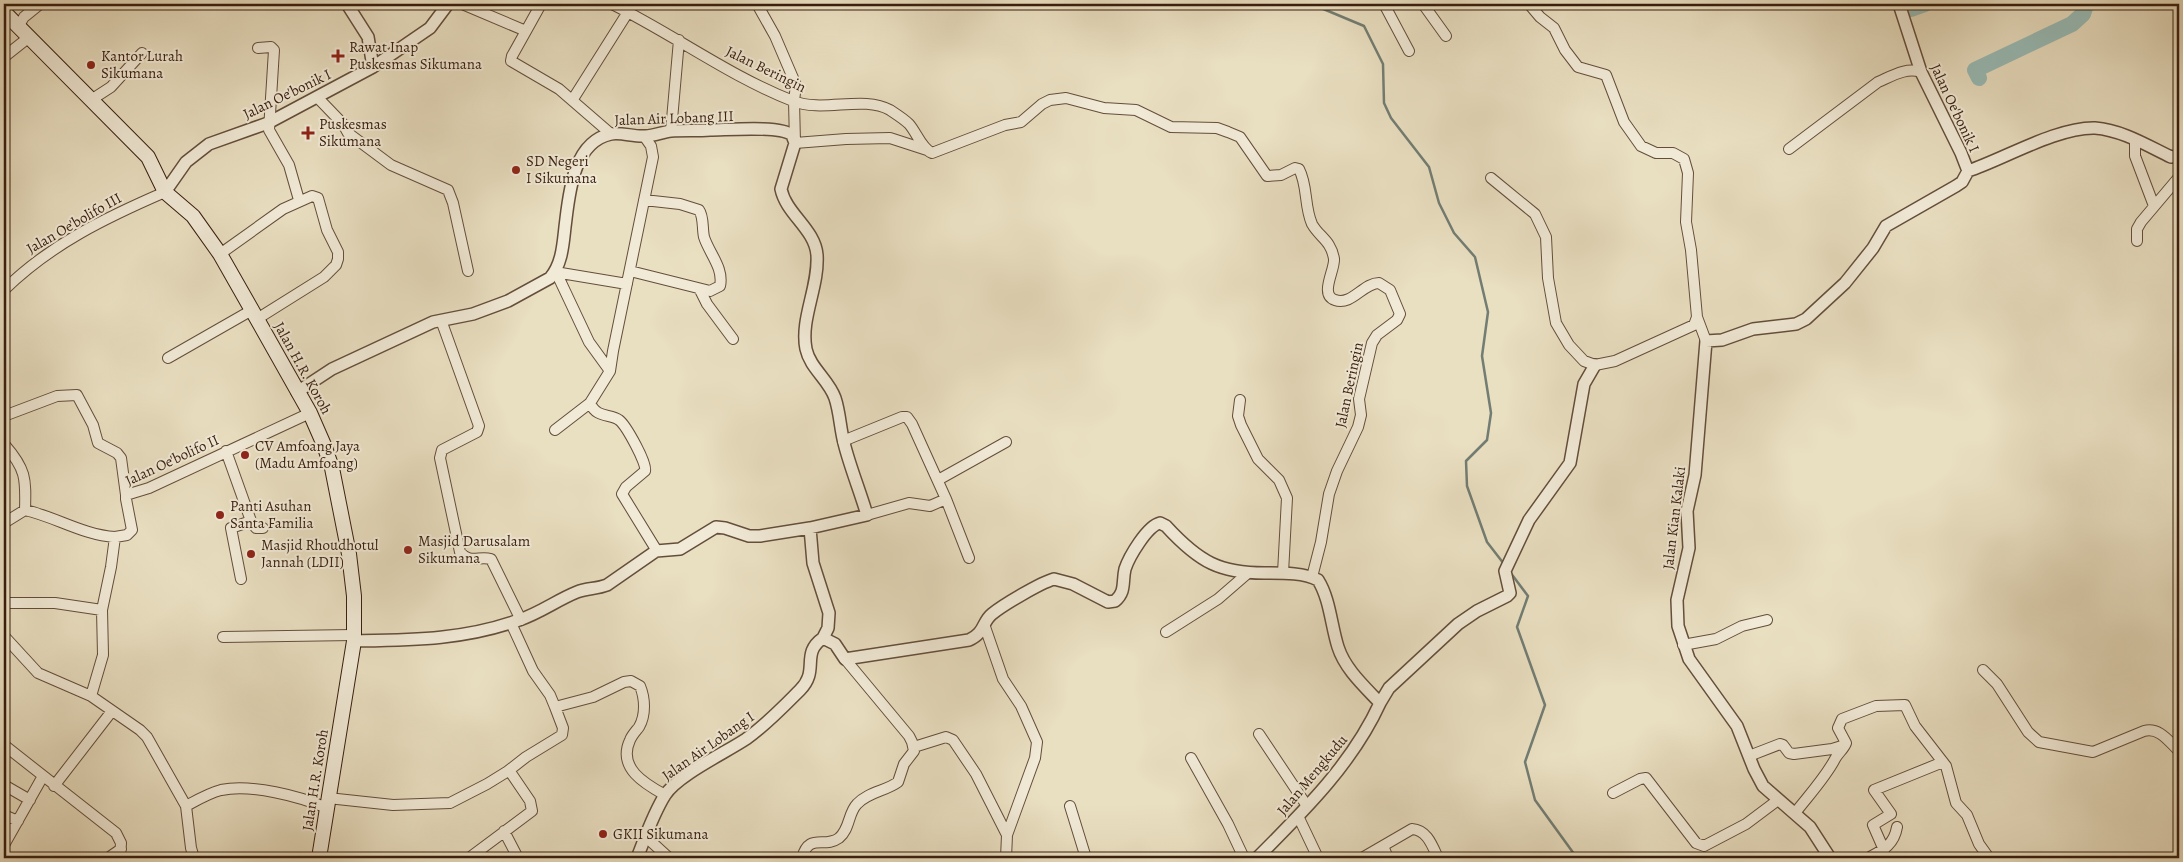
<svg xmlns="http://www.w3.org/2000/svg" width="2183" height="862" font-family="Alegreya,serif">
<rect width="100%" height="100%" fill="#e9dfc1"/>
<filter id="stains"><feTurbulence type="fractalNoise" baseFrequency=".004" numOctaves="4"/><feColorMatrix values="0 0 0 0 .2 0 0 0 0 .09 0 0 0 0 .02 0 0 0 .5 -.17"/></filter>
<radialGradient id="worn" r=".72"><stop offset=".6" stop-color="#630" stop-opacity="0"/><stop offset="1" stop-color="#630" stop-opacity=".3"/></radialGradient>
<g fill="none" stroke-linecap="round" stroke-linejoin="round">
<path stroke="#727d73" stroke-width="2.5" d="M1321,4V8L1364,26L1383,64L1384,103L1391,118L1429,167L1439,203L1454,233L1475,257L1488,312L1482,356L1491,413L1487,440L1466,461L1467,486L1487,542L1504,564
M1510,572L1528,596L1517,627L1545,705L1525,762L1535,800L1577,858"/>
<path stroke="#98bcb7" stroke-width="16" d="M1911,9L1925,4
M1979,78L1975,70L2072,24L2083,14L2085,8L2082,4"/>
<g stroke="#644e3b" stroke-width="12">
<path id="minor" d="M462,4L526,31L512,56L511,61L559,89L611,134
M612,4C673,34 729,76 793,101C823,113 863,95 890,110C896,114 904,119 909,124C917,133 921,148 932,153L1005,125L1021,122L1042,104L1050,100L1066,98L1104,108L1136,110L1171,127L1217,128L1228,132L1240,137L1267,176L1281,175L1295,168L1299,169C1308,186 1304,206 1312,224C1319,237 1331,240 1334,259C1335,270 1319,295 1335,300C1352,306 1363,283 1379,283L1390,290L1400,314L1397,320L1377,335L1372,343L1359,399L1361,415L1358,427L1337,471L1329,494L1321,542L1312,577
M757,4L775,36L796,85L794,101L795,143L846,139L890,138L927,150
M1384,4L1409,51
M1423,4L1446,36
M1529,4L1540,17L1554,28L1565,50L1578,67L1606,75L1624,122L1641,146L1656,153H1673L1684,159L1688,173L1686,222L1691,250L1697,317L1706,341
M18,27L24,17L40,4
M526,31L541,4
M258,48L271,47L274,50L269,130L289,165L299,200
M4,57L28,38
M317,97L343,124L348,133L391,165L448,190L453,203L468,271
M573,99L628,12
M91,100L111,87L142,53
M671,131L679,40
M644,136L651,146L653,157L613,351L610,371L590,403C597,419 610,413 619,420C626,425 648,465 645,471L626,487L622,494L657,551
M2135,140V156L2154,206
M1789,149L1878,82C1892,76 1906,67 1921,72
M1491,178L1535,214L1546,237L1548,278L1556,323L1569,345L1584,361L1595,365L1615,361L1694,325L1697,317
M2137,241V229L2141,222L2179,177
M220,254L283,209L312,196L318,198L327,230L338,252V259L336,265L324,277L257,319
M630,271L710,291L720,286C724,268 709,253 704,237C702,228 704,217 699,210L680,204L644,200
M555,272L627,284
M556,272L589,342L610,371
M4,290C51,244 105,218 165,192
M700,290L707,304L733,339
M441,320L479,426L477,432L442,450L440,458L460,552C470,564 478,556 491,559L521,620
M168,358L252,310
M1240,400L1238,416L1241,425L1258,459L1279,480L1287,498L1283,573
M4,416L57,396L77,395L93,425L98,443L117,453L121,458L126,495
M555,430L590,403
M843,441L902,417H907L912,424L946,499L930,506L909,503L867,515
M4,444C26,469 26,478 25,510L4,523
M226,451L251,521L231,528L241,579
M938,480L1006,442
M946,499L969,558
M25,510C56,517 83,535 115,537
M251,521L256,528H263
M4,603H55L102,610
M511,623L533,671L550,695L555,707L593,697L624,682L631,681L640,686C645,698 646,715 639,727C636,731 632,735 630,740C617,768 645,784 665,795
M985,627L1003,679L1021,706L1037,742L1035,758L1007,835L1006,858
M1166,632L1218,599L1248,573
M4,636L38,673L91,696
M223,637L353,635
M1683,645L1716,639L1742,626L1767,620
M1983,670L1997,684L2028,732L2039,742L2093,752L2144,731C2160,727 2169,742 2179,751
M1259,734L1307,806
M4,745L116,833L121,843L120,858
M914,747L946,737L953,740L976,774L1007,835
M1749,756L1780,744L1783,745L1789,753L1794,754L1832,749L1845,745
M1191,758L1228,824L1244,858
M4,785L30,800
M54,786L112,711
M1613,793L1640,779L1646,778L1696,843L1704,846L1746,824L1778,800
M328,798L393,805L450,803L487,784L508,771
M186,806C197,800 209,793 221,790C252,784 299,796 327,808
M1070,806L1086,858
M1795,813C1809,795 1825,778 1835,759C1838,753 1844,749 1846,743L1838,728L1842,719L1876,706L1905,705L1915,726L1946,766L1956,803L1967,815L1979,844L1989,858
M4,815L18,821
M1298,816L1318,858
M504,831L518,858
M645,836L669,858
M4,845L43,776
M1383,846L1388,858
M1884,850L1873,825L1891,814L1874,790L1943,762
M108,858L121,849
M194,858L191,848L186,806L147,737L140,730L91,696L103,655L102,610L111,567L115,537L127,535L132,530L126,499V495L149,488L310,413
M469,858L532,811L530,801L511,773L508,771L526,757L562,735L563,728L555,707
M802,858C809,832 824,849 839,838C850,829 848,813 857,804C868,792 886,791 898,782L904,764L914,751L912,742L909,736L845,659
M1362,858L1412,829C1427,830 1432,845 1438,858
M1868,858C1883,850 1894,845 1897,827"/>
</g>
<g stroke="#644e3b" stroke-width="14">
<path id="tertiary" d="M347,4L368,37L373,67
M1968,171C2004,159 2057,127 2095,128C2122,130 2148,146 2171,157L2179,156
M165,192L186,162L209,144L268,123L373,67L430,28L448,4
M297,392L332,369L433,322L473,314L508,301L550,278C562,264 563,245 565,227C569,196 572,142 611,134C621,132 634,137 645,136C654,136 662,132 671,131C684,130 697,131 710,130C727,130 780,125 792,135L795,143L781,189C786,214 815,229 817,255C819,287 800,319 806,349C810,368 829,380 835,398C840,413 840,428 844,443C850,467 860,491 867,515L810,528L760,536H749L725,528L716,527L680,549L656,551L607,585C597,589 587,588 577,592C557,600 540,613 519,620C464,640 411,640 354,641
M810,528L813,563L829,613L828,628L823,638
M1380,703L1389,688L1458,624L1477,611L1507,596L1510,593L1505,571L1529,520L1570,463L1584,384L1595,365
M637,858C645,838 653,814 665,795C678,775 725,753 746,739C766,725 783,707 800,690C820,670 800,654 823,638L835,644L845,659L969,640C985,633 982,622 992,614C1003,605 1040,583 1054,579L1073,584L1108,602L1115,601C1126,592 1122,582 1125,569C1129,557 1147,526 1160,523L1166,526C1199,562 1220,574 1269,573C1285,573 1304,573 1318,580C1330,599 1331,625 1338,647C1345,669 1364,686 1380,703C1352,764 1304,811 1257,858
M1830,858L1810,827L1763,786L1754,769L1737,726L1689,659L1678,626L1677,600L1689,548L1687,511L1695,475L1706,341L1722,340L1753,329L1796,324L1806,319L1845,283L1873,248L1886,226L1956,186L1962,182L1968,171L1961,153L1921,72L1899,4"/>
</g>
<g stroke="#381e0e" stroke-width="16">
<path id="secondary" d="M4,12L148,157L165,192L193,216L220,254L257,319L310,413L324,445L332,468L349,554L354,596V641L319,858"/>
</g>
<use href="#minor" stroke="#f1ead7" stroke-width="10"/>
<use href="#tertiary" stroke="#f1ead7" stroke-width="11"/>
<use href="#secondary" stroke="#f1ead7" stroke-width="14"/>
</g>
<g fill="#8f2418" stroke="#f1ead7" stroke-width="2">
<path d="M335.5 48.5h5v5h5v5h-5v5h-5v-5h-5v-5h5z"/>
<circle cx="91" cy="65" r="5"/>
<path d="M305.5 125.5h5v5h5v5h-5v5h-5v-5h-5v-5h5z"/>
<circle cx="516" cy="170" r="5"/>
<circle cx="245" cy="455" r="5"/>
<circle cx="220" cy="515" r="5"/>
<circle cx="408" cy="550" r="5"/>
<circle cx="251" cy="554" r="5"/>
<circle cx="603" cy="834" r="5"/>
</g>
<g text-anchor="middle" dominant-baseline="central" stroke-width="4" stroke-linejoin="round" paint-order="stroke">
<g font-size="15" fill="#381e0e" stroke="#f1ead7" text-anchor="start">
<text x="349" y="47">Rawat Inap<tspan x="349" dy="17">Puskesmas Sikumana</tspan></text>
<text x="101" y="56">Kantor Lurah<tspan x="101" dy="17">Sikumana</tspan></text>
<text x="319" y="124">Puskesmas<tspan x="319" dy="17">Sikumana</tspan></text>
<text x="526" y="161">SD Negeri<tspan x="526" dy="17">I Sikumana</tspan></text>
<text x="255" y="446">CV Amfoang Jaya<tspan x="255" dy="17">(Madu Amfoang)</tspan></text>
<text x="230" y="506">Panti Asuhan<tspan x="230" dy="17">Santa Familia</tspan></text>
<text x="418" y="541">Masjid Darusalam<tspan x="418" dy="17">Sikumana</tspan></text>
<text x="261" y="545">Masjid Rhoudhotul<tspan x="261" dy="17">Jannah (LDII)</tspan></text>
<text x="613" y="834">GKII Sikumana</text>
</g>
<g font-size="15" fill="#381e0e" stroke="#f1ead7">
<text transform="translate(766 69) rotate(26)">Jalan Beringin</text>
<text transform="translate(287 94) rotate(-26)">Jalan Oe'bonik I</text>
<text transform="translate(1955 108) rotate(65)">Jalan Oe'bonik I</text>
<text transform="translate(674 118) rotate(-2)">Jalan Air Lobang III</text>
<text transform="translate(74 223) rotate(-30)">Jalan Oe'bolifo III</text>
<text transform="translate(303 368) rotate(61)">Jalan H.R. Koroh</text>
<text transform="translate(1349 385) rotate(-78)">Jalan Beringin</text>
<text transform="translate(172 460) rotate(-25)">Jalan Oe'bolifo II</text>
<text transform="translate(1674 518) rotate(-83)">Jalan Kian Kalaki</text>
<text transform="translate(708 746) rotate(-35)">Jalan Air Lobang I</text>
<text transform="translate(1312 775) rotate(-50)">Jalan Mengkudu</text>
<text transform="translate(315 780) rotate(-81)">Jalan H.R. Koroh</text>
</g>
</g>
<rect width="2183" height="862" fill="none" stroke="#e9dfc1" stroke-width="20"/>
<rect x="5" y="5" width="2173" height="852" fill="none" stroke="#381e0e" stroke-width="2.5"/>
<rect x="10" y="10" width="2163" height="842" fill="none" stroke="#381e0e"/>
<rect width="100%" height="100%" filter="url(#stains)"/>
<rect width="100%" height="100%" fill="url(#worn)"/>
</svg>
